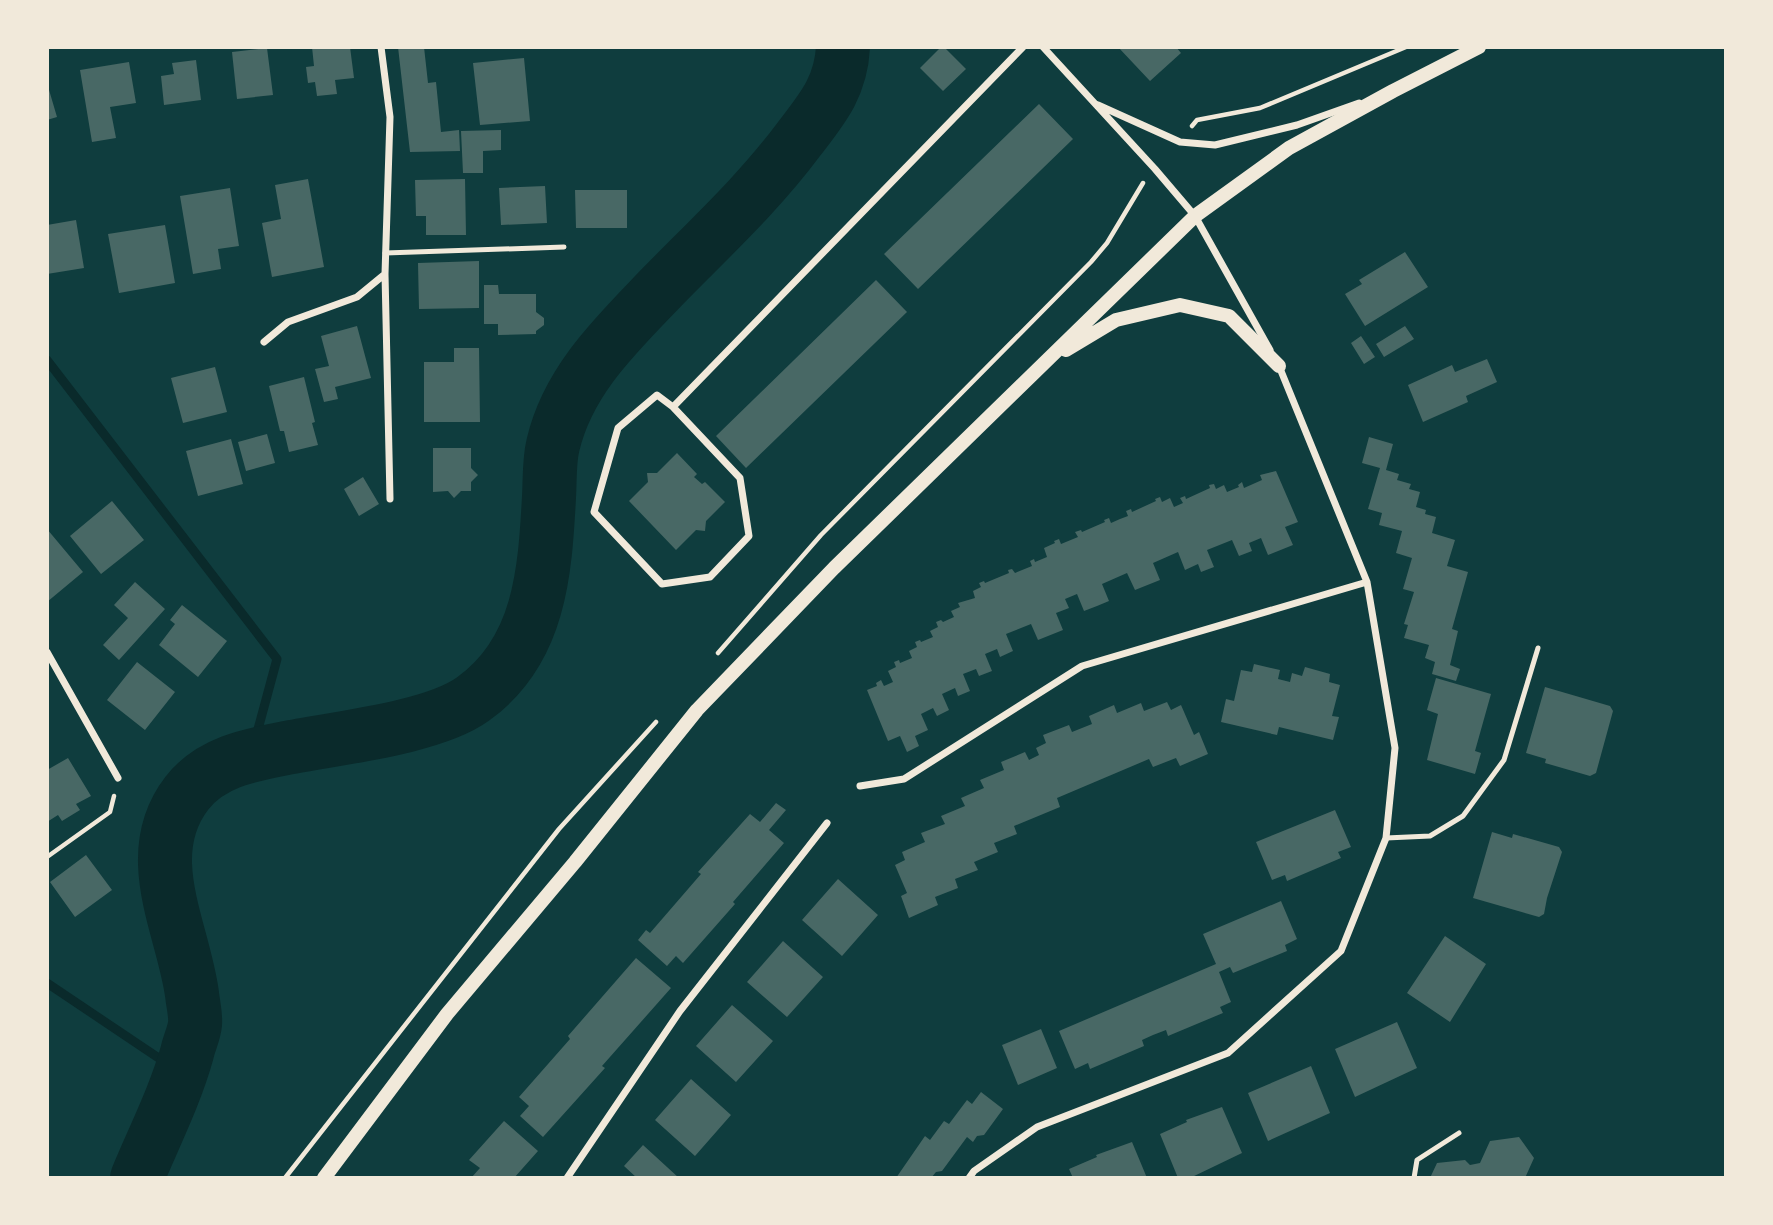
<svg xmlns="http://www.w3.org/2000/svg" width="1773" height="1225" font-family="'DM Sans',sans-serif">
<rect width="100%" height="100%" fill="#0f3d3e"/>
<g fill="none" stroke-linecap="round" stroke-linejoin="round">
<path stroke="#0a2a2b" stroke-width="9" d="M47,360L277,659L251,755
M47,983L181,1073"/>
<path stroke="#0a2a2b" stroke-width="54" d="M137,1178C154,1137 175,1096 187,1053C189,1043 194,1034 195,1024C196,1015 193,1004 192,994C183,928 139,855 187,793C211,762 250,755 286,748C337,738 433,728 473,699C540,651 545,572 549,497C550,480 549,461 553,445C568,380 617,334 662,287C709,239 759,193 799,139C822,109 841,87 843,47"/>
</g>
<path fill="#486865" d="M312,47H350L354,78L335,80L337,94L317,96L315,82L308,83L306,67L314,66Z
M398,47H424L428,83L436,82L441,132L459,130L460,151L410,152Z
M941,47H944L966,69L943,91L920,68Z
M1118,47H1176L1181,53L1150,81Z
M267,48L273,95L237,99L232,52Z
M524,58L530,121L480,125L473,63Z
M196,60L201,100L164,105L161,76L174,74L172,63Z
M129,62L136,103L110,107L116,138L92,142L80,70Z
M47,83L57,117L47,120Z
M1039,104L1073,139L918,289L884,254Z
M501,130V150L483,151V173H463L461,131Z
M308,179L324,267L272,277L262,223L281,219L275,185Z
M465,179L466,235H426V216H416L415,180Z
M545,186L547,223L501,225L499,188Z
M230,188L239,246L218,249L221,269L193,274L180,196Z
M575,190H627V228H576Z
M76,220L84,268L47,274V225Z
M165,225L175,283L119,293L108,234Z
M1405,252L1428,287L1365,326L1345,294L1362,284L1359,280Z
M479,261V308L419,309L418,263Z
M876,280L907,312L746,468L716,436Z
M484,285H498L499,294H536V312L544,318V325L536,331V334L498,335V324H484Z
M357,326L371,378L335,387L338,399L324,402L315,369L329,366L321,336Z
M1405,326L1414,339L1384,357L1376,344Z
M1361,336L1375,357L1364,364L1351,343Z
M454,348H479L480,422H424V362H454Z
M1487,359L1497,382L1466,396L1468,402L1423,422L1408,385L1452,365L1455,372Z
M215,367L227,412L183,423L171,378Z
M304,377L315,422L312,423L318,445L289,452L284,431H280L269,386Z
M267,434L275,463L246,471L238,442Z
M1369,437L1393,444L1386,470L1399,474L1397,480L1411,484L1409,489L1420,492L1416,507L1426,510L1425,514L1436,517L1432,533L1455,540L1447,566L1468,572L1452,629L1458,631L1450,665L1460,669L1456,681L1432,674L1435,662L1425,658L1429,645L1404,638L1408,625L1404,624L1414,592L1403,589L1412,558L1396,553L1402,531L1379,525L1382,513L1368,509L1380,468L1362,463Z
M231,439L243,484L198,496L186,451Z
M433,448H471V468L478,475L471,482V491H461L454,498L448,491L433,492Z
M677,453L697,474L694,477L702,484L705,482L725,502L706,521L705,531L696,530L676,550L629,501L648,482L647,473H657Z
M1276,471L1298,522L1285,527L1293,545L1268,555L1261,538L1249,543L1252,551L1239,556L1232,540L1207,550L1214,567L1201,572L1198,564L1185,570L1178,552L1153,563L1160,580L1135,590L1127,573L1102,584L1109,601L1097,606L1084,611L1077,594L1065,599L1069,608L1056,613L1063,630L1038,640L1031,624L1006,634L1013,651L1000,657L997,649L985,654L992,671L979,676L976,669L963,674L970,691L958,696L955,688L942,694L949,710L937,716L933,708L921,714L928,730L915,736L919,746L907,752L900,736L888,741L867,690L877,686L876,683L881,680L884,686L893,682L888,671L896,667L894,662L899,660L900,663L912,658L909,651L917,647L915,642L920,640L921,642L933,637L930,631L938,627L936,622L941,620L943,622L954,617L951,611L960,607L958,603L975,598L973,591L981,587L979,583L984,581L985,583L1009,573L1008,570L1012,569L1015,573L1032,566L1030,561L1034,559L1035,562L1047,557L1044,548L1055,543L1054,541L1059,539L1061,544L1078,537L1075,532L1081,530L1082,532L1105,522L1104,520L1109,518L1111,523L1120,519L1128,516L1126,511L1131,509L1132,512L1156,501L1155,499L1160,497L1162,502L1170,498L1174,507L1183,503L1180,498L1185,496L1186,499L1210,488L1209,485L1214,484L1216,489L1224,485L1227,492L1239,487L1238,485L1242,482L1244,488L1262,480L1260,475Z
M363,477L379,504L359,516L344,489Z
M112,501L144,540L101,574L70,536Z
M47,529L83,572L47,602Z
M135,582L165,609L119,660L103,645L128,618L114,605Z
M182,605L227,641L198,677L159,645L175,624L170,620Z
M137,662L175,692L145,730L107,700Z
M1254,664L1280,670L1278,679L1290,682L1292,673L1302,676L1305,667L1330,674L1329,682L1340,685L1332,716L1339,717L1333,740L1279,727L1277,735L1221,722L1226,699L1234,701L1241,670L1252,672Z
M1436,678L1491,694L1475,751L1481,753L1475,774L1427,760L1438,714L1427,710Z
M1545,687L1610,706L1613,711L1596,773L1590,776L1545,763L1546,759L1526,753Z
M1167,702L1171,710L1181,705L1194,735L1199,732L1208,754L1180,766L1176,758L1153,767L1149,759L1057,798L1060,807L1014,826L1017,834L994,843L998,852L974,862L978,870L955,879L958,888L935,897L938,905L909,918L901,896L907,893L895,865L905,860L902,852L925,842L921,833L945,824L941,816L965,806L961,798L984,788L980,780L1004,770L1001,762L1025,752L1029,760L1039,755L1036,748L1046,743L1043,735L1069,725L1072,732L1092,724L1089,716L1114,705L1117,713L1141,703L1144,711Z
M68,758L91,796L76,804L80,810L62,821L58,815L47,822V770Z
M776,803L786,810L769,830L784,843L733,902L735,904L683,963L676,956L667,966L638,940L646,930L650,933L701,874L698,872L750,814L760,822Z
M1335,810L1351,847L1338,852L1341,858L1287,881L1285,875L1272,880L1256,842Z
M1492,832L1512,838L1513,834L1559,847L1562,852L1547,898L1544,914L1539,917L1473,898Z
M86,855L112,890L75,917L50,882Z
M838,879L878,915L842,956L802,920Z
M1281,901L1297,939L1285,945L1287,951L1233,973L1230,967L1219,972L1231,1002L1220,1007L1223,1013L1168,1036L1166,1030L1153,1035L1142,1040L1144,1046L1090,1069L1088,1063L1075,1069L1059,1031L1216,964L1203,934Z
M1445,936L1486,964L1450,1022L1407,993Z
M783,941L823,977L787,1017L747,982Z
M636,958L671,988L602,1066L605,1068L543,1137L520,1116L529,1106L519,1097L570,1039L568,1036Z
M732,1005L773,1041L736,1082L696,1046Z
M1397,1022L1417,1068L1355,1097L1335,1049Z
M1041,1029L1057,1068L1018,1085L1002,1045Z
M1311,1066L1330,1113L1268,1141L1248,1093Z
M691,1079L731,1115L695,1156L655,1120Z
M981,1092L1003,1109L984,1135L977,1136L973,1142L967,1137L942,1171L936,1172L931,1178H896L925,1136L930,1140L944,1121L949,1124L967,1100L972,1104Z
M1222,1107L1242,1153L1190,1178H1178L1160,1134L1187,1122L1186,1120Z
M504,1121L538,1151L514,1178H471L480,1168L469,1160Z
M1519,1137L1534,1158L1525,1178H1430L1437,1163L1465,1160L1470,1165L1480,1163L1490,1141Z
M1132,1142L1147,1178H1073L1069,1169L1097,1157L1096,1155Z
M643,1145L679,1178H637L624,1166Z"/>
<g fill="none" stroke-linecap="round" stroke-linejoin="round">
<path stroke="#f1e9da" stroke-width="4.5" d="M1192,126L1197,120L1260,108L1406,47
M718,653L821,535L1091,262L1107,243L1143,183
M47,857L110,812L114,796
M285,1178L559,829L656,722"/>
<path stroke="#f1e9da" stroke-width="5" d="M385,253L564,247
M1386,838L1430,836L1463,816L1504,760L1538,648
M1414,1178L1417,1160L1459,1133"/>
<path stroke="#f1e9da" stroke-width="7" d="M1043,47L1155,169L1195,216L1270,350
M1098,105L1180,142L1215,145L1297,125L1359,103
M385,274L390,499
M264,342L288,322L357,297L385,274L390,117L381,47
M657,395L673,407L740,478L749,536L710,577L662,584L594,512L618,428Z
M673,407L1023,47
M47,652L118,778
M860,786L904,779L1082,666L1367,582
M567,1178L680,1011L827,823
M969,1178L974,1171L1037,1127L1228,1053L1341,951L1386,838L1395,748L1367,582L1279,366"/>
<path stroke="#f1e9da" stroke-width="14" d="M1066,350L1116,320L1180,305L1229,316L1279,366
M324,1178L447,1014L575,862L697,710L834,568L1195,216L1289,148L1393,91L1479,47"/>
</g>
<rect width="1773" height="1225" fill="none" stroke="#f1e9da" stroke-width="98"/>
</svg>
